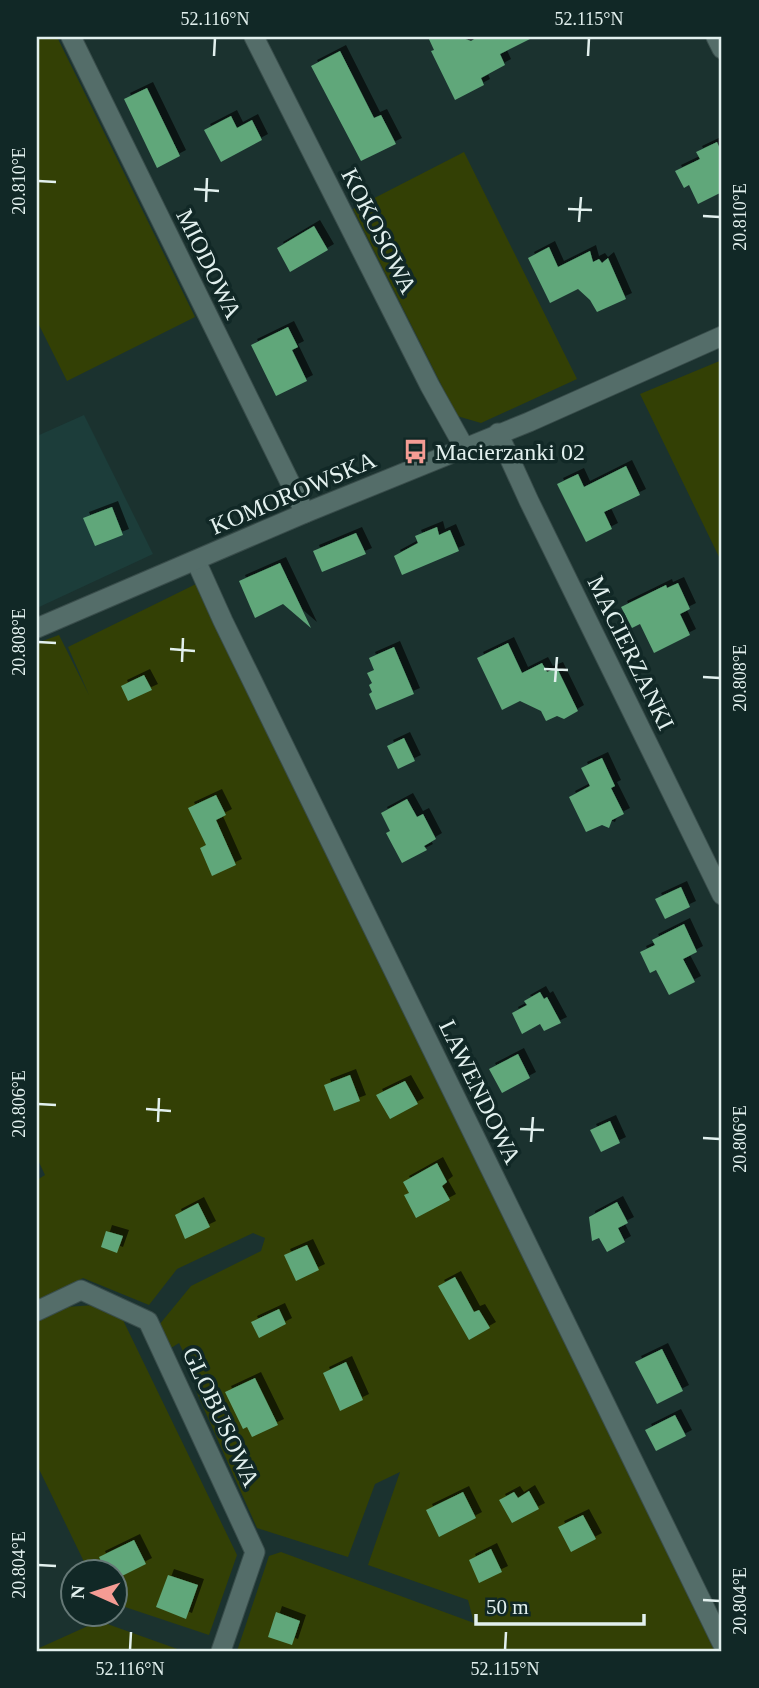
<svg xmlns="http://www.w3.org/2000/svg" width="759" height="1688" font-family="'Times New Roman',serif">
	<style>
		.built { fill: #1c3d3a }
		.green { fill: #334005 }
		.building { fill: #60a77a; filter: url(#shadow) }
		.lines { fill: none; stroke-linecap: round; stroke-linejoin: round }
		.minor-casing { stroke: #394d4b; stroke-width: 21 }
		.tertiary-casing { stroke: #394d4b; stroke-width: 21 }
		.minor { stroke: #546d69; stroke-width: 19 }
		.tertiary { stroke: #546d69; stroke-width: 19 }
		.ticks { fill: none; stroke: #e2f0ee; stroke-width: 2.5 }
		.labels { text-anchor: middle; stroke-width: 7; stroke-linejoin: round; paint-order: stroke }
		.street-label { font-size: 24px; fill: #e2f0ee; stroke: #112826 }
		.poi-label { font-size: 24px; fill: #e2f0ee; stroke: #112826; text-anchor: start }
		.neatline { fill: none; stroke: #e2f0ee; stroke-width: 2.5 }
		.ticks-label { font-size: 18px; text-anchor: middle; fill: #e2f0ee }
	</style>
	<defs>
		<filter id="shadow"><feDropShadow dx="6" dy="-6" stdDeviation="0" flood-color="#0009"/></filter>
	</defs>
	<rect width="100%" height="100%" fill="#1b322f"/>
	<path class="built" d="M84 415 153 554 37 608V436Z"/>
	<path class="green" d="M37 37H57L195 317 67 381 37 321Z
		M464 152 577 379 481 423 457 416 353 209Z
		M722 360V563L640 394Z
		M196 584 717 1651H237L269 1556 281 1552 474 1623 468 1600 368 1565 400 1472 375 1484 348 1557 257 1528 196 1391 201 1388 179 1343 171 1348 159 1325 191 1286 261 1251 265 1238 253 1233 177 1269 149 1305 83 1278 37 1301V1180L45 1175 37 1158V643L59 635 89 695 68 647Z
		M95 1305 122 1318 237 1555 209 1635 116 1604V1572H89L37 1465V1322L66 1307Z
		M99 1621 183 1651H37V1649Z"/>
	<path class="building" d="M428 37H460L471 41 478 37H534L500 54 505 65 481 78 484 85 455 100 431 51 434 50Z
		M340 51 374 118 381 115 396 144 361 161 311 66Z
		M147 88 180 156 157 168 124 99Z
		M231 116 237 128 252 120 262 140 221 162 204 130Z
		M717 142 722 154V192L698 204 689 185 684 188 675 171 700 159 696 152Z
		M314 226 328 250 290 272 277 248Z
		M549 247 558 267 590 251 593 262 599 259 602 263 608 258 626 299 597 312 590 300 578 289 550 303 528 258Z
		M288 327 298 347 292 350 307 381 276 396 251 345Z
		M626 466 640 495 604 512 612 529 586 542 557 484 578 474 584 487Z
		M112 507 123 535 95 546 83 518Z
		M437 527 439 535 450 530 459 551 402 575 394 556 418 543 415 536Z
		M356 533 366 554 322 572 313 551Z
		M280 563 311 628 283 604 255 618 239 581Z
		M678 583 690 609 680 614 690 635 654 653 640 624 632 628 621 607 666 585 667 588Z
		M508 643 522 673 542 663 547 672 557 668 578 711 564 719 557 716 546 721 541 711 520 701 502 710 477 658Z
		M394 647 414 694 376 710 369 694 372 692 369 685 372 683 367 673 374 670 369 658Z
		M144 675 152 690 128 701 121 686Z
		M404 738 415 761 398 769 387 746Z
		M602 758 615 786 611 788 624 814 612 820 609 828 602 825 586 832 569 797 590 786 581 768Z
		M216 795 226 815 216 820 236 865 212 876 200 848 206 845 188 808Z
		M407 799 417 817 423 814 436 839 424 846 427 850 402 863 386 833 390 831 381 813Z
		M681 887 690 907 665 919 655 899Z
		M684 924 697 952 683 959 695 982 669 995 656 970 650 973 640 952 655 945 652 940Z
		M540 992 544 999 547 997 561 1023 544 1031 540 1024 522 1034 512 1013 527 1005 524 1001Z
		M518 1054 530 1078 502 1093 489 1069Z
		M350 1075 360 1101 334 1111 324 1085Z
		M405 1081 418 1104 390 1119 376 1095Z
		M610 1121 620 1143 601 1152 590 1130Z
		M437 1163 447 1182 442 1186 450 1200 416 1218 404 1195 409 1193 403 1182Z
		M617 1202 628 1223 618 1228 625 1242 607 1252 599 1238 592 1241 589 1217Z
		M198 1203 210 1227 185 1239 175 1215Z
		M106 1231 123 1236 117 1253 101 1247Z
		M307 1245 319 1270 296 1281 284 1255Z
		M455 1277 474 1312 479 1310 490 1328 469 1340 438 1286Z
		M279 1309 286 1324 259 1338 251 1322Z
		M662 1349 683 1391 657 1404 635 1362Z
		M346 1362 363 1400 340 1411 323 1373Z
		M255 1378 278 1425 252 1437 247 1427 243 1429 225 1392Z
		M675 1415 686 1436 656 1451 645 1430Z
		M529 1491 539 1509 512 1523 499 1500 514 1492 518 1498Z
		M463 1492 476 1518 439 1537 426 1510Z
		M583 1515 596 1539 571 1552 558 1527Z
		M134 1540 146 1564 116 1579V1572H106L99 1557Z
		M491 1549 502 1572 479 1583 469 1560Z
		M168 1575 198 1585 186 1619 156 1607Z
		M276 1612 300 1621 292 1645 268 1637Z"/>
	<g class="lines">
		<defs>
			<path id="minor" d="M71 37 305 513
				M254 37 430 386 464 447
				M716 37 722 49
				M498 433 529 501 722 895
				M196 561 223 621 722 1643
				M37 1311 81 1290 148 1321 255 1552 221 1651"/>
			<path id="tertiary" d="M37 628 305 513 529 422 722 336"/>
		</defs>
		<use href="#minor" class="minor-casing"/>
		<use href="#tertiary" class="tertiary-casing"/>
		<use href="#minor" class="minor"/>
		<use href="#tertiary" class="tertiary"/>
	</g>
	<path class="ticks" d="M214 56 215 38M588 56 589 38M38 181 56 182M194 189 219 191M206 202 207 178M568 209 592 210M703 216 720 217M579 222 581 197M38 642 56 643M170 649 195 651M182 662 183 638M544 669 568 670M703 677 720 678M555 682 557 657M38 1104 56 1105M146 1109 171 1111M158 1122 159 1098M520 1129 544 1130M703 1138 720 1139M531 1142 533 1117M38 1565 56 1566M703 1600 720 1601M130 1650 131 1632M505 1650 506 1632"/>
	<defs>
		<symbol id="bus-bare" viewBox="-9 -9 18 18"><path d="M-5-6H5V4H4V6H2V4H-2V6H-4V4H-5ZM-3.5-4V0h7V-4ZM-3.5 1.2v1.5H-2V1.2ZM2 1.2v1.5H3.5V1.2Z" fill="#f59c94" stroke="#112826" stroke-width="2.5" paint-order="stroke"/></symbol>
	</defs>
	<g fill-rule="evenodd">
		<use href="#bus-bare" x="398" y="434" width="35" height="35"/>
	</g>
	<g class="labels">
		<g class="street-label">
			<text transform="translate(379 231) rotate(63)" y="8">KOKOSOWA</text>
			<text transform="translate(209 264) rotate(64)" y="8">MIODOWA</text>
			<text transform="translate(293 493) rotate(-23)" y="8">KOMOROWSKA</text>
			<text transform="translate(631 653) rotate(64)" y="8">MACIERZANKI</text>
			<text transform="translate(480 1092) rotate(64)" y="8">LAWENDOWA</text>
			<text transform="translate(221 1417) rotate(65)" y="8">GLOBUSOWA</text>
		</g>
		<g class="poi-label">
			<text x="435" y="460">Macierzanki 02</text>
		</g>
	</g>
	<rect width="759" height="1688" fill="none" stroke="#112826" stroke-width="77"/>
	<g transform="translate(94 1593) rotate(273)"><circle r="33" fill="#112826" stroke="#657876" stroke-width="2"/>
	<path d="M0-5L12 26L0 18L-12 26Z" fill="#f59c94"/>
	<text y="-10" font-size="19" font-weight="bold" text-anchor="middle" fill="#e2f0ee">N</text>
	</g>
	<path d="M476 1614v10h168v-10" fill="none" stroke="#e2f0ee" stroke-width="3.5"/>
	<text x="486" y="1614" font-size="21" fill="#e2f0ee" stroke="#112826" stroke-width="5" paint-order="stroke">50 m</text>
	<rect x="38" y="38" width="682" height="1612" class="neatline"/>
	<g class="ticks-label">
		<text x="215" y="25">52.116°N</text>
		<text x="589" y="25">52.115°N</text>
		<text transform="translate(19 181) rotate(-90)" y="6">20.810°E</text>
		<text transform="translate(740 217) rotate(-90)" y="6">20.810°E</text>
		<text transform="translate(19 642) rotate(-90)" y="6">20.808°E</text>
		<text transform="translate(740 678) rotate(-90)" y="6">20.808°E</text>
		<text transform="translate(19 1104) rotate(-90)" y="6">20.806°E</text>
		<text transform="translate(740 1139) rotate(-90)" y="6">20.806°E</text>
		<text transform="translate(19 1565) rotate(-90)" y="6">20.804°E</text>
		<text transform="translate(740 1601) rotate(-90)" y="6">20.804°E</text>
		<text x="130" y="1675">52.116°N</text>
		<text x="505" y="1675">52.115°N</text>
	</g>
</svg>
